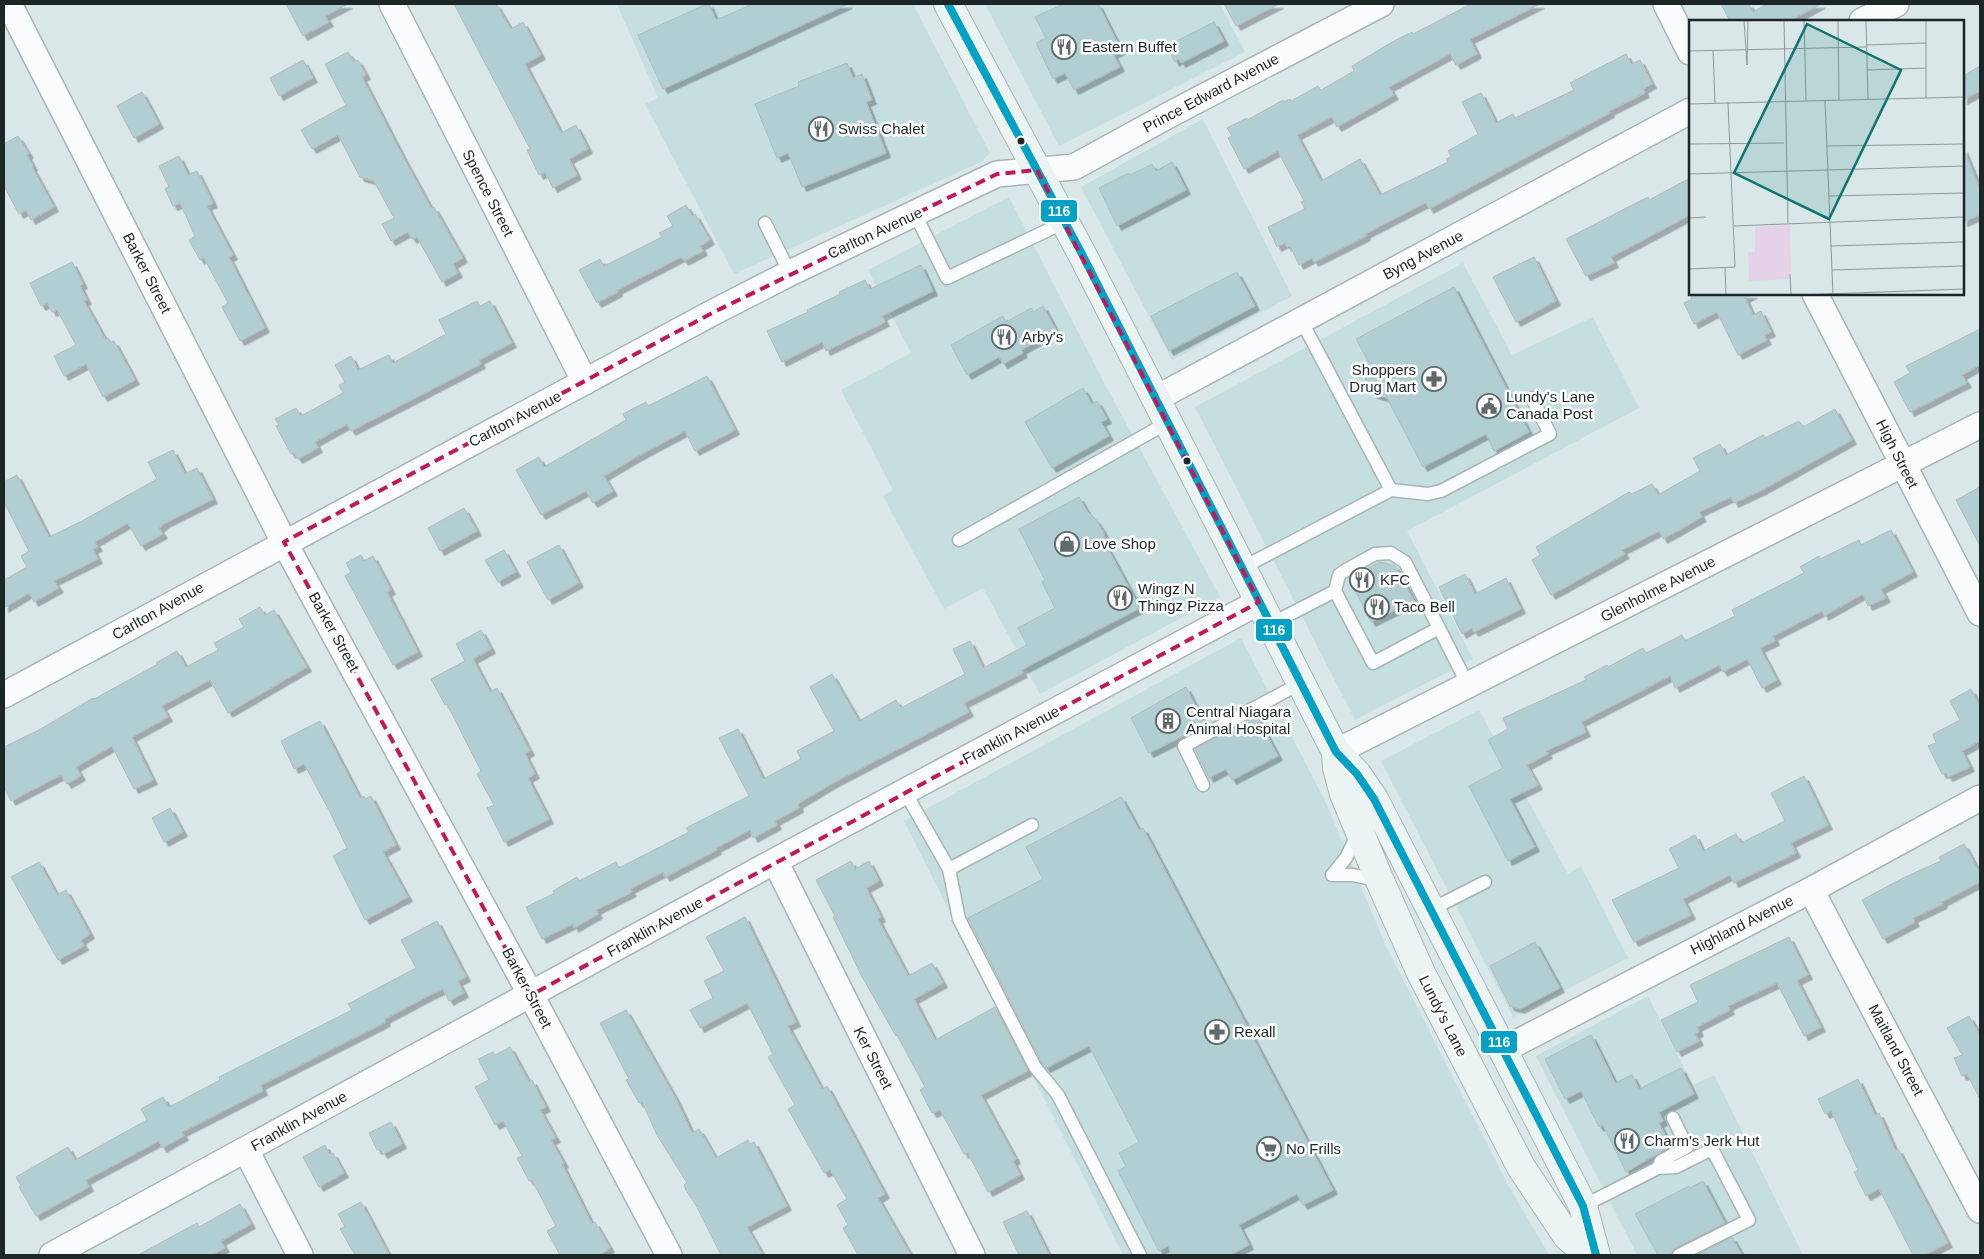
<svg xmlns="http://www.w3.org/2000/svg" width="1984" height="1259" font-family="Helvetica,sans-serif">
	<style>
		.built { fill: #c5dee0 }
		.building { fill: #b1cfd2; stroke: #b0bcbc; filter: url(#shadow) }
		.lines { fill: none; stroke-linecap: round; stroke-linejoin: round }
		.service-casing { stroke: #a9b4b5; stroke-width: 15 }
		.minor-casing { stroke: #a9b4b5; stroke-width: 28 }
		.secondary-casing { stroke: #a9b4b5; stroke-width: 30 }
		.service { stroke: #f9fbfc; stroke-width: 12 }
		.minor { stroke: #f9fbfc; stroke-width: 25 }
		.secondary { stroke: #ecf3f3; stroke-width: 28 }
		.bus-1-casing { stroke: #fff; stroke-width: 11 }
		.bus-1 { stroke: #01a2c6; stroke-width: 8 }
		.marked { fill: none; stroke: #c2185b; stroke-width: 4; stroke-dasharray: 10 6; stroke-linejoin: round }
		.bus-dot { fill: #1c2627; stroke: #fff; stroke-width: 2 }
		.labels { text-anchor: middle; stroke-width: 5; stroke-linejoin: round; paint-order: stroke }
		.poi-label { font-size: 15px; fill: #1c2627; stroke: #fff; text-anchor: start }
		.street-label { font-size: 15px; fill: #1c2627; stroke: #fff }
		.inset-road { fill: none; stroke: #8d9a9b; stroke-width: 1 }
		.view { fill: #0f766e; fill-opacity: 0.15; stroke: #0f766e; stroke-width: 2.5 }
		.inset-edge { fill: none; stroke: #1c2627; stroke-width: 2.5 }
		.line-badge { stroke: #fff; stroke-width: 2 }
		.badge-label { font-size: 14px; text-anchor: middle; font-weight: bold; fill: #fff }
	</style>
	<defs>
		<filter id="shadow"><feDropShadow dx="4.5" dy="4.5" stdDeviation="0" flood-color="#0004"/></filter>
	</defs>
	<rect width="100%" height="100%" fill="#d9e7e9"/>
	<path class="built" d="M617 4H913L990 153 981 162 734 274 645 104 658 98Z
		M985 4H1220L1245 52 1059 146Z
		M1203 119 1292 296 1172 360 1081 187Z
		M1009 197 1100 375 1220 597 1040 694 983 588 944 609 883 496 893 490 841 390 911 353 868 270Z
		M1463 263 1512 355 1593 317 1639 408 1407 531 1473 659 1355 720 1195 407Z
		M1241 638 1326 803 1386 946 1508 1185 1549 1255H1123L904 821Z
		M1479 710 1568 874 1581 866 1628 958 1513 1017 1381 761Z
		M1648 996 1693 1085 1714 1075 1803 1255H1637L1536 1056Z"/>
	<path class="building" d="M286 4H348L325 16 329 22 303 36Z
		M454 4H496L511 29 523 22 541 55 525 64 561 133 576 125 588 149 569 159 577 175 553 188 545 172 539 175 527 150 530 149Z
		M707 4H709L716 20 753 4H848L663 89 638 35Z
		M1063 4H1098L1121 50 1113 54 1120 67 1074 90 1065 73 1053 79 1036 43 1046 38 1035 17Z
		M1224 4H1279L1236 26Z
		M1471 4H1540L1470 39 1477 54 1456 65 1450 54 1389 87 1394 95 1337 127 1332 117 1297 135 1321 181 1360 159 1380 195 1448 162 1446 159 1451 157 1448 151 1478 134 1462 102 1481 93 1496 123 1513 114 1515 118 1574 90 1570 83 1626 54 1631 64 1640 60 1652 84 1643 89 1645 93 1609 111 1610 113 1429 209 1426 203 1423 204 1365 234 1366 236 1314 262 1312 258 1299 265 1290 246 1287 247 1285 243 1277 247 1268 227 1305 209 1301 202 1304 201 1278 151 1244 169 1228 138 1232 136 1227 128 1247 118V120L1283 100 1284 102 1290 99 1291 101 1318 86 1321 90 1354 71 1352 66 1394 41 1412 32 1413 34Z
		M1721 4H1749L1753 12 1767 4H1821L1789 21H1730Z
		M1214 22 1224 41 1181 63 1179 59 1175 62 1167 46Z
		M348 52 354 62 358 60 366 75 362 77 401 153 431 208 434 207 463 258 453 264 458 273 442 282 417 237 412 239 408 232 391 241 382 224 394 218 374 181 360 177 338 135 312 149 301 130 346 105 325 64Z
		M303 60 313 78 279 96 270 78Z
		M847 63 853 78 862 74 872 100 866 102 886 153 802 187 788 153 777 158 755 104 799 86 798 82Z
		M1980 66V91L1963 100V76Z
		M142 92 159 124 134 138 117 106Z
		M18 136 29 154 27 155 33 166 32 167 54 207 31 220 26 210 19 214 4 186V144Z
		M1963 148 1980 189V215L1963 222Z
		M179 156 188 175 197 171 213 203 207 206 233 255 229 257 265 328 240 341 222 307 228 303 204 258 200 260 189 240 195 236 180 203 173 206 165 189 169 187 159 166Z
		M1172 162 1186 190 1117 226 1099 188 1129 173 1130 175 1152 164 1156 171Z
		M1690 178V215L1611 257 1614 263 1586 276 1566 239 1648 197 1649 200Z
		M686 205 692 216 695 214 710 240 700 246 703 251 684 261 681 257 617 290 618 292 597 303 579 270 600 259 604 266 662 237 659 233 673 226 667 216Z
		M1534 257 1556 301 1516 322 1493 277Z
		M72 262 83 284 80 286 87 300 84 301 105 339 108 338 111 342 114 341 135 380 103 397 86 364 64 376 54 356 76 345 57 310 52 312 47 303 41 306 30 283Z
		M921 265 933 291 882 316 885 322 826 351 822 342 782 362 767 331 808 312 807 310 840 294 839 292 865 280 870 289Z
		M1237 272 1255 306 1169 351 1151 316Z
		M1454 287 1529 432 1494 451 1486 434 1423 467 1387 398 1373 394 1366 385 1365 373 1369 363 1356 339Z
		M1690 294H1753L1745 298 1753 315 1761 311 1771 332 1764 335 1767 340 1738 355 1717 312 1694 324 1684 303 1692 299Z
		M477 301 480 306 490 301 512 343 479 360 481 364 351 431 347 424 315 442 318 448 298 459 294 453 291 454 276 426 279 425 275 419 296 408 301 416 343 393 339 385 345 382 335 365 351 356 358 370 389 355 393 363 446 334 439 320Z
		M1043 306 1056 330 1021 350 1023 353 1003 364 999 357 967 375 951 345 1003 316 1006 322 1031 308 1033 312Z
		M1980 329V365L1962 375 1967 383 1910 412 1894 382 1910 373 1906 366Z
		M707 376 735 430 695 451 685 431 638 456 604 476 613 491 593 503 586 491 541 515 516 470 539 457 544 467 626 420 623 414 646 402 648 406Z
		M1083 388 1092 404 1097 401 1107 419 1101 422 1109 436 1052 468 1025 422Z
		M1835 409 1852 440 1762 490 1734 503 1731 497 1699 512 1702 517 1663 539 1659 531 1622 550 1625 554 1551 595 1532 560 1540 555 1536 547 1629 492 1631 494 1652 484 1658 495 1700 471 1693 458 1720 444 1726 455 1763 435 1765 438 1799 421 1803 427Z
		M173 450 185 474 197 468 213 499 163 524V525L159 528 163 534 141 546 128 523 95 542 98 547 93 549 98 559 54 581 59 588 34 602 29 593 4 608V580L27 567 21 556 29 551 4 502V482L17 475 49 537 82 521 157 479 148 462Z
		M1980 487V546L1956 500Z
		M1079 497 1087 511 1096 520 1103 531 1108 549 1140 608 1021 670 1023 673 964 703 969 712 833 783 798 804 799 808 775 821 777 825 753 838 750 830 716 848 717 850 665 877 663 872 630 889 632 892 596 910 598 914 574 928 573 924 542 939 526 907 555 893 553 891 577 877 579 881 616 862 619 868 689 832 686 828 749 796 719 738 738 729 763 779 801 759 797 751 834 731 810 687 832 674 859 721 896 700 901 708 965 674 953 649 970 641 983 668 1027 645 1018 628 1055 608 1042 582 1045 580 1019 529Z
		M464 508 477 531 440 551 428 528Z
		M1891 530 1913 572 1881 589 1886 598 1868 606 1863 594 1824 616 1822 611 1773 636 1775 641 1760 648 1777 680 1762 688 1747 659 1723 672 1719 665 1675 688 1670 676 1581 722 1586 732 1546 751 1548 754 1527 765 1538 785 1510 799 1535 847 1508 861 1469 786 1503 768 1488 740 1508 729 1503 718 1586 680 1584 677 1607 665 1608 667 1643 648 1646 653 1682 635 1685 641 1735 616 1732 610 1804 573 1800 567 1819 556 1820 559 1859 540 1861 545Z
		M559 545 579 583 548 600 527 562Z
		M504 550 516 572 498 582 485 560Z
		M361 555 364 561 373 556 391 590 387 592 418 652 393 665 345 576 351 572 346 563Z
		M1380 562 1395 566 1414 601 1371 622 1349 578Z
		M1465 574 1475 594 1506 578 1521 609 1474 632 1472 628 1462 634 1439 587Z
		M260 607 265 615 274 610 307 667 228 713 210 680 162 706 168 717 132 737 153 780 134 789 112 746 76 767 81 776 67 784 61 775 11 801 4 787V747L39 730 93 698 94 699 158 664 156 663 177 651 186 667 218 650 214 643 244 627 239 619Z
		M481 630 491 649 473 659 490 692 497 688 530 751 525 754 535 774 528 778 549 819 504 842 487 808 494 805 477 774 481 771 447 704 445 705 431 679 465 661 456 644Z
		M1186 687 1205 725 1149 753 1131 718Z
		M1971 689 1980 707V741L1962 751 1970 767 1948 777 1946 773 1942 774 1928 746 1936 743 1933 734 1960 720 1950 701Z
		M1257 716 1278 756 1232 780 1226 769 1209 778 1195 749Z
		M320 721 360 798 364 796 365 799 371 796 396 845 383 852 408 897 365 920 333 856 347 848 330 812 304 764 294 769 281 741Z
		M1804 776 1828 825 1791 843 1796 853 1734 883 1730 875 1683 899 1691 915 1634 942 1612 900 1679 868 1669 849 1695 835 1703 851 1736 834 1741 843 1785 821 1771 793Z
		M1121 797 1139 830 1143 828 1333 1190 1303 1205 1297 1194 1239 1225 1249 1245 1230 1255H1172L1168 1246 1159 1251 1118 1171 1126 1166 1119 1153 1139 1142 1089 1046 1046 1068 1042 1063 968 918 1043 879 1026 847Z
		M170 808 183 832 164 842 152 818Z
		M1964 844 1980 873V882L1942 902 1943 904 1913 918 1915 922 1883 939 1862 900 1905 877 1941 861 1939 857Z
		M851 861 855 869 869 861 879 881 866 888 881 917 878 919 908 976 932 963 943 983 914 999 935 1040 995 1007 1028 1071 981 1095 1016 1159 1013 1161 1020 1175 988 1192 968 1153 964 1154 940 1110 932 1113 920 1090 925 1087 897 1035 896 1036 861 975 833 917 835 916 816 880Z
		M39 862 57 895 66 890 90 934 81 940 84 946 58 960 11 877Z
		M745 917 796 1022 788 1026 822 1089 827 1086 885 1194 878 1198 911 1255H858L843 1228 848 1225 837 1205 847 1199 830 1170 824 1173 788 1109 795 1105 768 1057 773 1054 747 1003 700 1028 690 1010 713 998 704 981 724 971 706 937Z
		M437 921 466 977 458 981 464 993 449 1001 443 989 430 995 385 1019 386 1022 261 1085 263 1091 182 1132 184 1136 162 1148 159 1141 86 1180 89 1187 36 1216 19 1187 21 1186 16 1177 68 1147 75 1160 147 1120 141 1109 163 1097 169 1107 220 1080 219 1077 352 1010 348 1004 416 968 401 940Z
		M1789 937 1808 975 1797 980 1821 1027 1804 1036 1777 983 1728 1006 1730 1010 1697 1027 1699 1032 1695 1034 1699 1041 1677 1052 1661 1020 1698 1002 1690 985Z
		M1535 942 1560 988 1520 1009 1510 1006 1490 966Z
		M626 1010 676 1099 692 1133 699 1129 716 1158 748 1140 750 1144 754 1142 787 1206 747 1227 763 1255H721L697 1207 686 1190 684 1185 687 1183 657 1135 642 1102 639 1103 626 1080 629 1079 600 1023Z
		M1969 1016 1980 1035V1099L1967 1074 1962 1076 1954 1058 1962 1055 1947 1028Z
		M1591 1035 1615 1083 1632 1075 1639 1089 1681 1068 1694 1094 1659 1112 1663 1121 1659 1123 1671 1146 1626 1172 1603 1125 1599 1127 1581 1091 1565 1099 1545 1059Z
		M510 1047 529 1082 532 1080 546 1107 540 1110 556 1138 551 1140 564 1163 562 1164 592 1224 595 1222 610 1248 599 1255H560L547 1231 556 1226 532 1180 529 1181 517 1158 522 1156 503 1121 495 1125 475 1087 489 1080 478 1059 493 1052 495 1055Z
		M1858 1079 1875 1115 1879 1113 1895 1150 1898 1149 1948 1243 1925 1255H1913L1879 1189 1866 1196 1854 1172 1858 1170 1831 1111 1825 1114 1818 1099Z
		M391 1122 402 1144 383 1154 380 1149 377 1150 369 1133Z
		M325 1145 329 1154 333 1153 344 1173 319 1187 303 1157Z
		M1703 1181 1725 1223 1675 1248 1671 1255H1658L1635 1214 1689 1186 1690 1188Z
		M361 1202 389 1255H355L340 1229 345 1227 338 1214Z
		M240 1204 251 1224 221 1241 225 1248 212 1255H138L197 1223 199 1227Z
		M1027 1211 1049 1255H1019L1003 1222Z
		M1732 1237 1742 1255H1697Z"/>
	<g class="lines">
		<defs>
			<path id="service" d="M915 214 947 278 1065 222
				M765 223 790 273
				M1391 490 1428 494 1441 491 1550 434 1532 398
				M959 540 1167 423
				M1242 568 1391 490 1301 320
				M1335 591 1339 575 1346 570 1375 554 1391 553 1405 562 1439 628
				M1271 624 1335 591 1373 663 1439 628 1468 685
				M1203 785 1184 746 1301 683
				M905 792 949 869 1032 825
				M1358 833 1346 858 1332 875H1353L1380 881
				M949 869 959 919 1035 1067 1058 1095 1140 1255
				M1430 910 1485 882
				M1658 1168 1661 1161 1687 1147 1673 1118
				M1583 1206 1658 1168 1676 1167 1712 1149 1749 1220 1679 1255"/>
			<path id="minor" d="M9 4 284 542 531 995 669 1255
				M392 4 585 382
				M1666 4 1690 52
				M1862 21 1896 4
				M1815 294 1980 613
				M1155 399 1690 111
				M4 695 712 313 790 273 997 174 1074 167 1169 115 1381 4
				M1336 752 1980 425
				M775 861 972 1255
				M1811 890 1980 1210
				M1503 1050 1811 890 1980 798
				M246 1150 300 1255
				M52 1255 775 861 1259 602"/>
			<path id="secondary" d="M948 4 1082 254 1336 752 1357 774 1374 799 1583 1206 1596 1255
				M1336 752 1337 768 1344 794 1380 881 1421 973 1521 1167 1567 1236 1576 1244 1595 1253"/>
		</defs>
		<use href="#service" class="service-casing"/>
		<use href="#minor" class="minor-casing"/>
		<use href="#secondary" class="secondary-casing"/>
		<use href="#service" class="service"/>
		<use href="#minor" class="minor"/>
		<use href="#secondary" class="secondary"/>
		<defs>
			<path id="bus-1" d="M948 4 1082 254 1336 752 1357 774 1374 799 1583 1206 1596 1255"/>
		</defs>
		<use href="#bus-1" class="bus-1-casing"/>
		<use href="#bus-1" class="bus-1"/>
	</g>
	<path class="marked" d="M1037 170 1259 602 531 995 284 542 712 313 997 174Z"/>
	<defs>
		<symbol id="restaurant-ring" viewBox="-11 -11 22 22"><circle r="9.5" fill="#fff" stroke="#5e6a6b" stroke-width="1.5"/><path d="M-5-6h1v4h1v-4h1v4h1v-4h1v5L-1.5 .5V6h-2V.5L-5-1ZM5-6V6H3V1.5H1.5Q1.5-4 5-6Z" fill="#5e6a6b"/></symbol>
		<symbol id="pharmacy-ring" viewBox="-11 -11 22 22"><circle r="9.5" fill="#fff" stroke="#5e6a6b" stroke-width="1.5"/><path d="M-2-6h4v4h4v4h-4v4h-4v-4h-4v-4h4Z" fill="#5e6a6b"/></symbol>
		<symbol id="civic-ring" viewBox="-11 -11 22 22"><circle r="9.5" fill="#fff" stroke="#5e6a6b" stroke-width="1.5"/><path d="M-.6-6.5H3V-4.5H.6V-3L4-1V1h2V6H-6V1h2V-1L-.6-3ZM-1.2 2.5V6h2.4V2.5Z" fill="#5e6a6b"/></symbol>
		<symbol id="shop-ring" viewBox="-11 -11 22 22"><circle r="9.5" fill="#fff" stroke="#5e6a6b" stroke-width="1.5"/><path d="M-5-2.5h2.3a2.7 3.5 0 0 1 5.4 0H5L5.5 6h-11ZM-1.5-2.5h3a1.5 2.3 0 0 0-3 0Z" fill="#5e6a6b"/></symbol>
		<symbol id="building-ring" viewBox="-11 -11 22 22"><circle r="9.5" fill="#fff" stroke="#5e6a6b" stroke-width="1.5"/><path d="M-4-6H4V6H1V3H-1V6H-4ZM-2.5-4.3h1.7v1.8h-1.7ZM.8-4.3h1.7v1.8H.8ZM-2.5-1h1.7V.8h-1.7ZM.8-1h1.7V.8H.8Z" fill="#5e6a6b"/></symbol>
		<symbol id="supermarket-ring" viewBox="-11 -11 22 22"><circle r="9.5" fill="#fff" stroke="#5e6a6b" stroke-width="1.5"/><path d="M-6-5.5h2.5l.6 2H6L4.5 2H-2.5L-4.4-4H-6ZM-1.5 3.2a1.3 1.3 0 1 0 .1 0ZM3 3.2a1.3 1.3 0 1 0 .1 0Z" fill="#5e6a6b"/></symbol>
	</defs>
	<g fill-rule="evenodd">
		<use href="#restaurant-ring" x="1050" y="33" width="28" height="28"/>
		<use href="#restaurant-ring" x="807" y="115" width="28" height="28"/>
		<use href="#restaurant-ring" x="990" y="323" width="28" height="28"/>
		<use href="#pharmacy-ring" x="1420" y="365" width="28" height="28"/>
		<use href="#civic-ring" x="1475" y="392" width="28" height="28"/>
		<use href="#shop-ring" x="1053" y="530" width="28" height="28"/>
		<use href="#restaurant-ring" x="1348" y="566" width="28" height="28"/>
		<use href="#restaurant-ring" x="1106" y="584" width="28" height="28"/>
		<use href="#restaurant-ring" x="1363" y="593" width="28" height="28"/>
		<use href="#building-ring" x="1154" y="707" width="28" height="28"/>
		<use href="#pharmacy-ring" x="1203" y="1018" width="28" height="28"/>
		<use href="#restaurant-ring" x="1613" y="1127" width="28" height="28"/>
		<use href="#supermarket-ring" x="1255" y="1135" width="28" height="28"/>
	</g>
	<g class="bus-dot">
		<circle cx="1021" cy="141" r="4.5"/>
		<circle cx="1187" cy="461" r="4.5"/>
	</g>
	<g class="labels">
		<g class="poi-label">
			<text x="1082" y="52">Eastern Buffet</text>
			<text x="838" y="134">Swiss Chalet</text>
			<text x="1022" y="342">Arby's</text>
			<text x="1416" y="375" text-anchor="end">Shoppers<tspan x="1416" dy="17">Drug Mart</tspan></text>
			<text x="1506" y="402">Lundy's Lane<tspan x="1506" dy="17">Canada Post</tspan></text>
			<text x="1084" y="549">Love Shop</text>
			<text x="1380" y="585">KFC</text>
			<text x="1138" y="594">Wingz N<tspan x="1138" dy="17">Thingz Pizza</tspan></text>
			<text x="1394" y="612">Taco Bell</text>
			<text x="1186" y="717">Central Niagara<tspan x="1186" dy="17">Animal Hospital</tspan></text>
			<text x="1234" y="1037">Rexall</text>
			<text x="1644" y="1146">Charm's Jerk Hut</text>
			<text x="1286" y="1154">No Frills</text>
		</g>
		<g class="street-label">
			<text transform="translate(1211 93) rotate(-28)" y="5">Prince Edward Avenue</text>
			<text transform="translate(488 193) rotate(63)" y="5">Spence Street</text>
			<text transform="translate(875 233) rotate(-25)" y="5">Carlton Avenue</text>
			<text transform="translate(1423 255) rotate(-28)" y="5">Byng Avenue</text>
			<text transform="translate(147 273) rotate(63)" y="5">Barker Street</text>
			<text transform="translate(515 419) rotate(-28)" y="5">Carlton Avenue</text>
			<text transform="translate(1897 454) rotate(63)" y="5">High Street</text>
			<text transform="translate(1658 589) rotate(-27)" y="5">Glenholme Avenue</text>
			<text transform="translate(158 611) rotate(-29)" y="5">Carlton Avenue</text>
			<text transform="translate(334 632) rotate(61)" y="5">Barker Street</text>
			<text transform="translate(1011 735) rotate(-28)" y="5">Franklin Avenue</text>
			<text transform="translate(1742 925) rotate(-27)" y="5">Highland Avenue</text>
			<text transform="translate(655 927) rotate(-29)" y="5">Franklin Avenue</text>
			<text transform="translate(527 988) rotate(62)" y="5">Barker Street</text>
			<text transform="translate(1443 1016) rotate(63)" y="5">Lundy's Lane</text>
			<text transform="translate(1896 1050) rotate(62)" y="5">Maitland Street</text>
			<text transform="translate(873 1058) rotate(63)" y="5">Ker Street</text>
			<text transform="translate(299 1121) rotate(-29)" y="5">Franklin Avenue</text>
		</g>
	</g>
	<g transform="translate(1689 20)">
		<rect width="275" height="275" fill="#d9e7e9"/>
		<path d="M101 205 102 259 60 261 59 232H66V207Z" fill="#e5d2e9"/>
		<path class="inset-road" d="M55 0 58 45M95 0 99 203M115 0 117 81M149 0 150 80M177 0 179 79M237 0V78M177 25 237 23M24 30 26 83M0 31 177 27M58 45 59 0M178 50 237 48M136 81 144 275M0 84 275 77M0 124 95 123M138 126 275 124M0 154 275 146M140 176 275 173M0 198 17 197M45 206 275 197M142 226 275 222M36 248 37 275M0 249 46 247 39 83M143 250 275 246M101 254 102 275M109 275 275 269"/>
		<path class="view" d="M118 4 212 50 140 199 45 153Z"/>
		<rect width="275" height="275" class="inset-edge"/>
	</g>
	<g class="line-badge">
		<rect x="1040" y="199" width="38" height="24" rx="5" fill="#01a2c6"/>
		<rect x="1255" y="618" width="38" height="24" rx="5" fill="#01a2c6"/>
		<rect x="1480" y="1030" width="38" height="24" rx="5" fill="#01a2c6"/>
	</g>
	<g class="badge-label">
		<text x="1059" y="216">116</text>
		<text x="1274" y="635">116</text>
		<text x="1499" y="1047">116</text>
	</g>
	<rect width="1984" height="1259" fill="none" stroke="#1c2627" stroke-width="10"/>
</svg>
